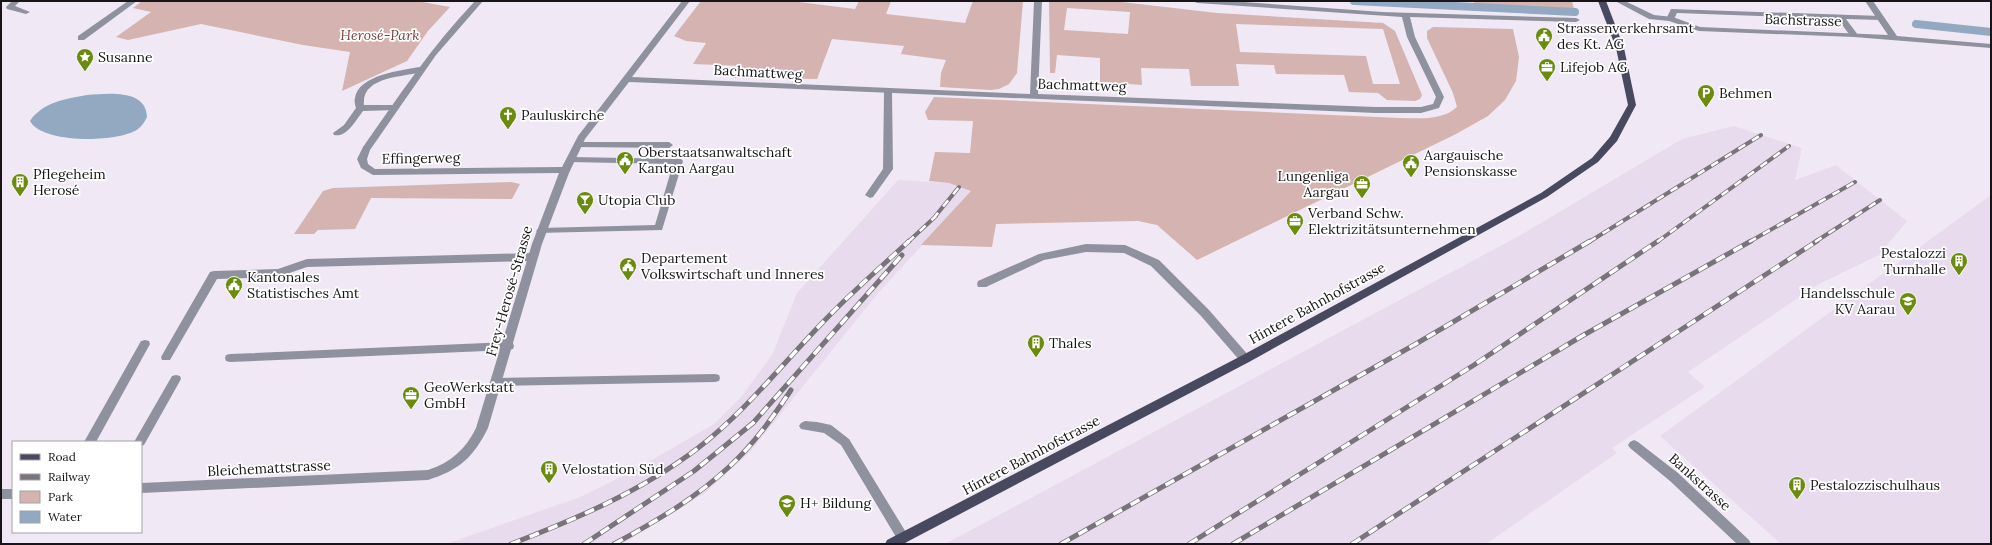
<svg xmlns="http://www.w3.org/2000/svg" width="1992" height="545" font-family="Lora,serif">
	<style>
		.built { fill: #e9dbee }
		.green { fill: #d4b3b0; fill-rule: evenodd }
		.water { fill: #92a9c1 }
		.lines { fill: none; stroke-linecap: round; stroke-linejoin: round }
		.stream { stroke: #92a9c1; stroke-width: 8 }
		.service { fill: #90919f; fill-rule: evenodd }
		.minor { fill: #90919f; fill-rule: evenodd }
		.primary { fill: #48495f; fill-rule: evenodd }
		.rail-far1-casing { stroke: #79737b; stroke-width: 4 }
		.rail-casing { stroke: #79737b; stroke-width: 5 }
		.rail-far1 { stroke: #fff; stroke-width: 2.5; stroke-dasharray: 8; stroke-linecap: butt }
		.rail { stroke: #fff; stroke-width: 3.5; stroke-dasharray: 10; stroke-linecap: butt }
		.labels { text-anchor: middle; stroke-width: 3.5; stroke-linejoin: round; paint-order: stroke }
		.street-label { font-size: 14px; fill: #181519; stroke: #fff }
		.poi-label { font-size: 14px; fill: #181519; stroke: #fff; text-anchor: start }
		.park-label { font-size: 14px; font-style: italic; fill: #794441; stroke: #fff }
	</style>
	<rect width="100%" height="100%" fill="#f1e8f5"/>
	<path class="built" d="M1734 126 1802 148 1795 180 1836 165 1907 221 1879 255 1819 284 1688 372 1705 387 1612 448 1617 453 1486 544H945L1519 236 1682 139Z
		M898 180 949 183 972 191 879 292 750 452 705 493 622 544H446L580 497 631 472 714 424 741 397 772 355 797 293Z
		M1991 195V544H1781L1660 436Z"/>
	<path class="green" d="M142 1H417L450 7 428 31 407 61 342 91 350 52 303 45 201 24 128 40 116 37 151 12 133 8Z
		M701 1H791L855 9 859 1H891L886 14 965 23 973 1H1023L1017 73 1009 84 999 89 991 90 940 87 941 73 946 60 901 54 904 46 832 39 817 79 733 78 741 66 693 64 706 43 686 41 674 36Z
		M1049 1H1113L1217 13 1383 23 1395 31 1422 95 1420 99 1415 101 1387 100 1378 93 1349 92 1344 75 1276 74 1274 65 1236 64 1239 86H1191L1189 69 1141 68 1142 85 1100 82V58L1057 55 1055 73H1050ZM1067 8 1130 12 1128 34 1064 30ZM1236 24 1383 29 1400 84H1373L1366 56 1240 52Z
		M1474 1H1572L1574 9 1474 4Z
		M1433 27 1513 29 1519 57 1516 81 1505 100 1488 116 1456 134 1197 260 1157 225 1138 221 996 224 992 247 921 245 971 191 949 183 929 181 935 152 970 153 973 121 928 120 925 112 934 97 1400 118C1419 118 1442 121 1457 107L1453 93 1427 38V31Z
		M511 182 520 184 512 199 371 198 355 229 318 230 314 234H294L323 191 333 188Z"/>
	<path class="water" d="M87 95C106 94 146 88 147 117 145 121 142 126 138 129 119 143 42 144 30 121 43 102 65 99 87 95Z"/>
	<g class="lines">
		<path class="stream" d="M1354 1 1575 12
			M1916 24 1991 32"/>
		<path class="service" d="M12 1H20L15 6 30 12 26 14 7 9 6 7Z
			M1671 9 1881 16 1885 18 1881 20 1846 19 1858 35 1854 37H1851L1838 19 1677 13 1673 21H1670L1666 19Z
			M420 67 423 68V72C404 77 361 76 364 105H394L398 108 397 110 363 111C356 120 347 138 334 135L333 133 344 125 356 108C355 105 354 101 355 98 358 75 402 70 420 67Z
			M888 88 892 91 893 169 873 197 870 198 865 195 883 169 884 91Z
			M578 142H669L673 145 669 148 575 147 574 145 575 143Z
			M571 157 681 159 683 161 662 230 538 233 536 231 538 229 541 228 655 225 673 164 568 162 566 160 568 158Z
			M1086 244 1125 245 1159 260 1209 310 1249 356 1250 359 1249 362H1241L1201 316 1151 266 1124 253 1086 252 1044 260 986 287H978L977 284 978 281 1039 254Z
			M532 253 537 257 532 261 307 267 278 277 217 279 170 360H162L161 357 210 272 214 271 278 269 307 259Z
			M145 340 149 341 150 344 96 442H84L141 341Z
			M509 342 513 343 514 346 513 349 509 350 230 362 226 361 225 358 226 355 230 354Z
			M715 374 719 375 720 378 719 381 715 382 497 386 493 385 492 382 493 379 497 378Z
			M176 375 180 376 181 379 144 445 141 446V442H134L172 376Z
			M805 421 817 422 831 425 849 439 907 534 909 538 907 542 903 544 899 542 841 445 824 433 801 429 799 426 801 423Z
			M1634 440 1638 442 1678 473 1749 540 1751 544H1737L1670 481 1630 448 1628 445 1630 442Z"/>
		<path class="minor" d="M128 1H137L84 40H78V36Z
			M475 1H483L436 55 370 150 367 159 368 164 375 169 562 167 578 136 682 1H690L632 77 1030 94 1034 1H1042L1038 94 1376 107H1421L1433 104 1436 97 1407 37 1402 17 1197 3 1193 1H1230L1382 12 1576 18 1580 20 1576 22 1410 17 1415 37 1444 97 1439 108 1421 113H1376L629 82 585 139 569 173 542 244 488 428C473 458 459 470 428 480L141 493V483L428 470C450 463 466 449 476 428L532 244 559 173 373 175 361 168 357 159 363 147C398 97 432 46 475 1Z
			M1615 1H1625L1654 15 1673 17 1700 27 1888 35 1865 1H1873L1897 36 1991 44V48L1854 37 1699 31 1669 21 1649 19Z
			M1 489H13V499H1Z"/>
		<path class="primary" d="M1598 1H1606L1624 48 1636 105 1617 141 1598 162 1547 197 1249 362 903 544H885L887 540 1241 356 1541 193 1592 158 1610 137 1628 105 1616 48Z"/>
		<defs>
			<path id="rail-far1" d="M933 219 959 187
				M908 242 936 216
				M1589 242 1761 135
				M1657 242 1789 146
				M1749 242 1855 182
				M1815 242 1880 200"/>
			<path id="rail" d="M511 544C576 519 642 491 698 448 746 411 783 363 826 319 852 292 881 267 909 241
				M584 544 694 471 753 423 902 255
				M614 544C655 522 696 498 730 466 754 444 773 417 791 390
				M1061 544 1414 345 1590 241
				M1189 544 1474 365 1658 241
				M1233 544 1582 336 1751 241
				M1352 544 1817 241"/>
		</defs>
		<use href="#rail-far1" class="rail-far1-casing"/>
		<use href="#rail" class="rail-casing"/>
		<use href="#rail-far1" class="rail-far1"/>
		<use href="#rail" class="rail"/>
	</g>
	<defs>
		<symbol id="civic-pin" viewBox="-11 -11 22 30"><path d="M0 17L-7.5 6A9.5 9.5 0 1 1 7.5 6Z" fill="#6a8b0e" stroke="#fff"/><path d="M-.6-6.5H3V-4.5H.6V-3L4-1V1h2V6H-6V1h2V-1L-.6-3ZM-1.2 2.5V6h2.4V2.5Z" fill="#fff"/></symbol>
		<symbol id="sight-pin" viewBox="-11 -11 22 30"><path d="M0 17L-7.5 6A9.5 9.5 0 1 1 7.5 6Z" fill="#6a8b0e" stroke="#fff"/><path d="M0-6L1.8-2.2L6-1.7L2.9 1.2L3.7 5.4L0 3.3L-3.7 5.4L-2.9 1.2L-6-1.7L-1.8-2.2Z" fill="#fff"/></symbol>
		<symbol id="office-pin" viewBox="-11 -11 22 30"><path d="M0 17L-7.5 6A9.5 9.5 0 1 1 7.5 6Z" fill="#6a8b0e" stroke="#fff"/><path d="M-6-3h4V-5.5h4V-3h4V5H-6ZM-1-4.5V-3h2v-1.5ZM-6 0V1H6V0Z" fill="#fff"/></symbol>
		<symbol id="parking-pin" viewBox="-11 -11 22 30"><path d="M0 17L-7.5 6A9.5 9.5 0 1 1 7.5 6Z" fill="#6a8b0e" stroke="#fff"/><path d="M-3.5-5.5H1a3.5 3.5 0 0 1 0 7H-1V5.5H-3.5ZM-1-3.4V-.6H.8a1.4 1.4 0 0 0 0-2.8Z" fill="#fff"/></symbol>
		<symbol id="church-pin" viewBox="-11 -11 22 30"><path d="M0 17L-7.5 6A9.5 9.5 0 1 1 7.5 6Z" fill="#6a8b0e" stroke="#fff"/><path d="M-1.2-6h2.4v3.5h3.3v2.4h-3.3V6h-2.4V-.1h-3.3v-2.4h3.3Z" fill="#fff"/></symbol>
		<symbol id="building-pin" viewBox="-11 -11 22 30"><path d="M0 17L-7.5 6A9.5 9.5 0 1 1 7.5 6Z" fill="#6a8b0e" stroke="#fff"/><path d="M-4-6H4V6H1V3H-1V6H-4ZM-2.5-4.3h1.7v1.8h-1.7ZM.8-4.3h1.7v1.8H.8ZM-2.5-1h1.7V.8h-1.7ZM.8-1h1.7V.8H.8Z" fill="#fff"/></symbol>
		<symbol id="bar-pin" viewBox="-11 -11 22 30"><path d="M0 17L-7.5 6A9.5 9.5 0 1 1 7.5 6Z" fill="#6a8b0e" stroke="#fff"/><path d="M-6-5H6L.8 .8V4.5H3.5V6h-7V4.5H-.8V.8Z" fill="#fff"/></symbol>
		<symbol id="university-pin" viewBox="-11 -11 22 30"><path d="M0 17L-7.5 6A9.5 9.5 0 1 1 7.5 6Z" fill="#6a8b0e" stroke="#fff"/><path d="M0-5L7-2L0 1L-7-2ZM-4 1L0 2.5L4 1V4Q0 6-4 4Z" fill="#fff"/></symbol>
		<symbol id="school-pin" viewBox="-11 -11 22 30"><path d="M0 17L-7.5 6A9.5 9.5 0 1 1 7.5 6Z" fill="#6a8b0e" stroke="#fff"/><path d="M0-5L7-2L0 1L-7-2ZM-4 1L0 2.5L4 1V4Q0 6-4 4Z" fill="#fff"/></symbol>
	</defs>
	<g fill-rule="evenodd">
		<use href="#civic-pin" x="1534" y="26" width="20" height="27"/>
		<use href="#sight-pin" x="75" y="47" width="20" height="27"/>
		<use href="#office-pin" x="1537" y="57" width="20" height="27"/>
		<use href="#parking-pin" x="1696" y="83" width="20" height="27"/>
		<use href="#church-pin" x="498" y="105" width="20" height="27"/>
		<use href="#civic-pin" x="615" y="150" width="20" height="27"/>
		<use href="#civic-pin" x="1401" y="153" width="20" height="27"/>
		<use href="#building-pin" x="10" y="172" width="20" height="27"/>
		<use href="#office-pin" x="1352" y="174" width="20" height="27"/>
		<use href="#bar-pin" x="575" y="190" width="20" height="27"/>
		<use href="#office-pin" x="1285" y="211" width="20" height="27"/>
		<use href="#building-pin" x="1949" y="251" width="20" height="27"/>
		<use href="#civic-pin" x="618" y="256" width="20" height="27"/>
		<use href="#civic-pin" x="224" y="275" width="20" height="27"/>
		<use href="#university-pin" x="1898" y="291" width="20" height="27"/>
		<use href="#building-pin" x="1026" y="333" width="20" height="27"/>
		<use href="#office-pin" x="401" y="385" width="20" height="27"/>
		<use href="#building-pin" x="539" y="459" width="20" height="27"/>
		<use href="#building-pin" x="1787" y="475" width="20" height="27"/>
		<use href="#school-pin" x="777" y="493" width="20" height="27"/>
	</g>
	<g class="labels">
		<g class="street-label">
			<text transform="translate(1803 20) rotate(2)" y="5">Bachstrasse</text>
			<text transform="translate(758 72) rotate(3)" y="5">Bachmattweg</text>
			<text transform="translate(1082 85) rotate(2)" y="5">Bachmattweg</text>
			<text transform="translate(421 158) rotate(-1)" y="5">Effingerweg</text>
			<text transform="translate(509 291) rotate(-74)" y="5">Frey-Herosé-Strasse</text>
			<text transform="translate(1317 303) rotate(-29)" y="5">Hintere Bahnhofstrasse</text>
			<text transform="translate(1031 455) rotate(-28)" y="5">Hintere Bahnhofstrasse</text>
			<text transform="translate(269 468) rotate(-3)" y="5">Bleichemattstrasse</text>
			<text transform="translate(1700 482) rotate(42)" y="5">Bankstrasse</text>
		</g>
		<g class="poi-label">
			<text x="1557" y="33">Strassenverkehrsamt<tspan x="1557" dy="16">des Kt. AG</tspan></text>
			<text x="98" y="62">Susanne</text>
			<text x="1560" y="72">Lifejob AG</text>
			<text x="1719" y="98">Behmen</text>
			<text x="521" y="120">Pauluskirche</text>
			<text x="638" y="157">Oberstaatsanwaltschaft<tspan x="638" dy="16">Kanton Aargau</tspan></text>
			<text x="1424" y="160">Aargauische<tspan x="1424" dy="16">Pensionskasse</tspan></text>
			<text x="33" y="179">Pflegeheim<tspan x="33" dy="16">Herosé</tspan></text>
			<text x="1349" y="181" text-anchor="end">Lungenliga<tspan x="1349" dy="16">Aargau</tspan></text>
			<text x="598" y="205">Utopia Club</text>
			<text x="1308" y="218">Verband Schw.<tspan x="1308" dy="16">Elektrizitätsunternehmen</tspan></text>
			<text x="1946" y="258" text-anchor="end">Pestalozzi<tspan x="1946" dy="16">Turnhalle</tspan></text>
			<text x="641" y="263">Departement<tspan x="641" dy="16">Volkswirtschaft und Inneres</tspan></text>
			<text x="247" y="282">Kantonales<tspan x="247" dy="16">Statistisches Amt</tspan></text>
			<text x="1895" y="298" text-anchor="end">Handelsschule<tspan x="1895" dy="16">KV Aarau</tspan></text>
			<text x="1049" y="348">Thales</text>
			<text x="424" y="392">GeoWerkstatt<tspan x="424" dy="16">GmbH</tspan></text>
			<text x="562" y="474">Velostation Süd</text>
			<text x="1810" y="490">Pestalozzischulhaus</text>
			<text x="800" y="508">H+ Bildung</text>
		</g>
		<g class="park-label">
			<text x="380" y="40">Herosé-Park</text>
		</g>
	</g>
	<rect width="1992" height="545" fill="none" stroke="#181519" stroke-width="4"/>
	<rect x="12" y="441" width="130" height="92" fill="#ffffff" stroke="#a3a1a3"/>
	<rect x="20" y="454" width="20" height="6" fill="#48495f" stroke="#a3a1a3"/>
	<text x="48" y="461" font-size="12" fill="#181519">Road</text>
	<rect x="20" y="474" width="20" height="6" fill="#79737b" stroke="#a3a1a3"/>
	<text x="48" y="481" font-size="12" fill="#181519">Railway</text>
	<rect x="20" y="491" width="20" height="12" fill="#d4b3b0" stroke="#a3a1a3"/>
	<text x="48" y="501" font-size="12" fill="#181519">Park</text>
	<rect x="20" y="511" width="20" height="12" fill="#92a9c1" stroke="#a3a1a3"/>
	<text x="48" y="521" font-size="12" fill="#181519">Water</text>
</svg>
